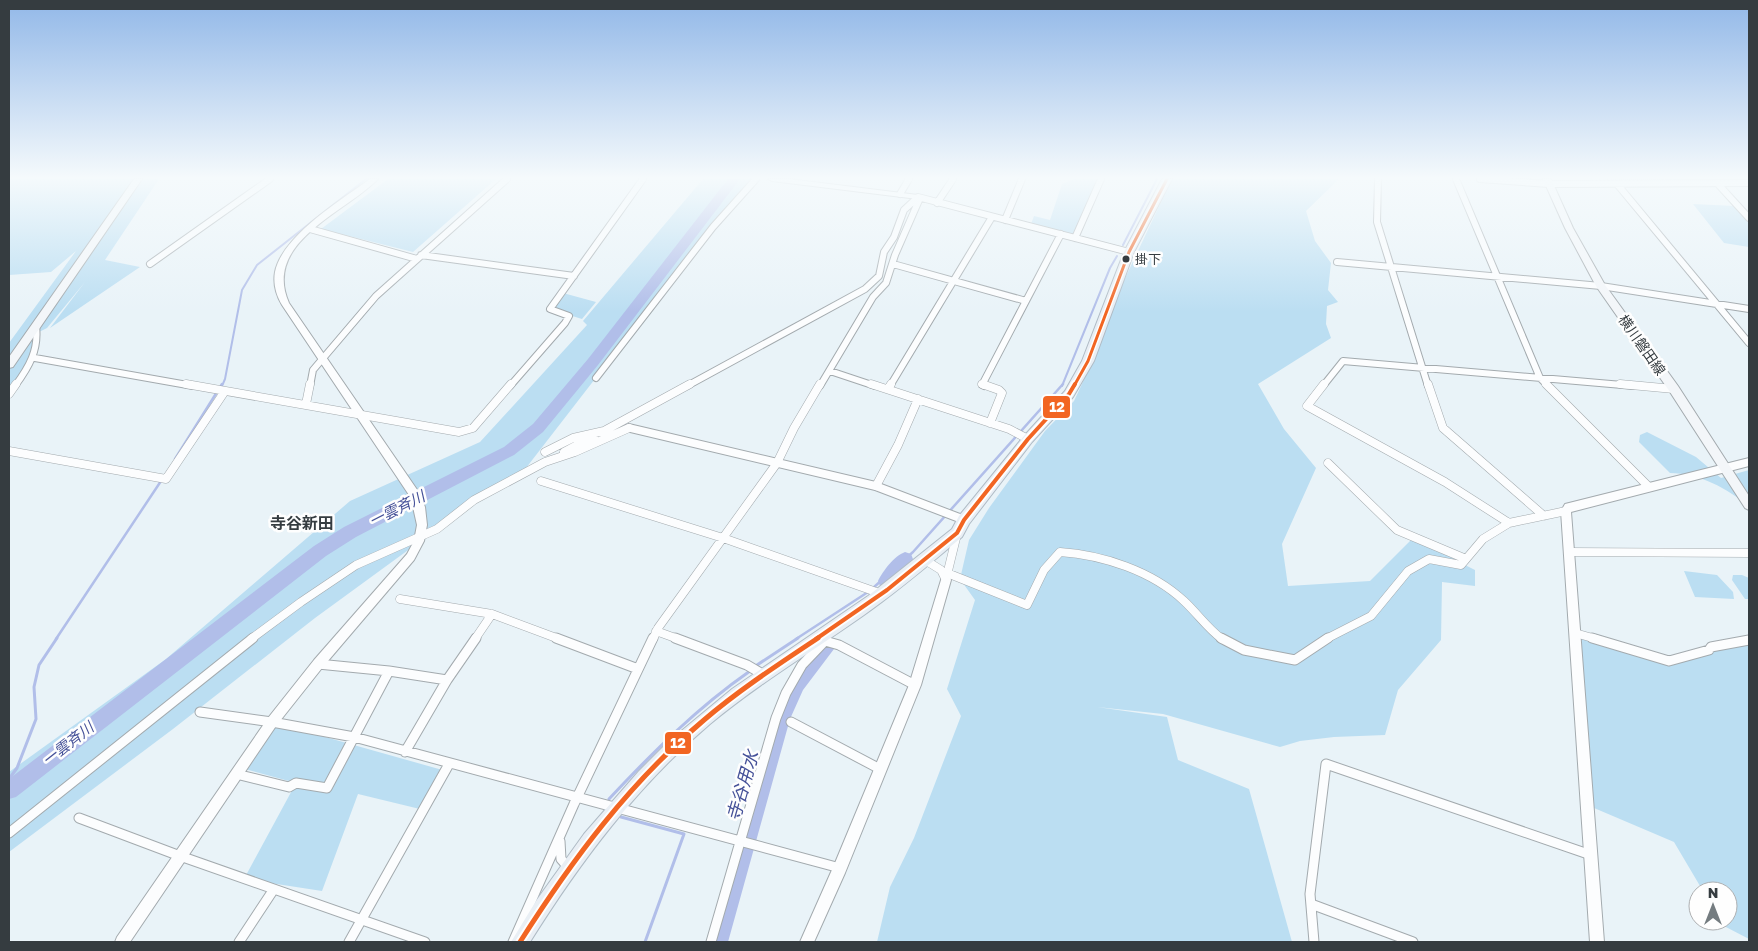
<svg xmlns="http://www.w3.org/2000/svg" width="1758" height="951" font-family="'Golos Text','Noto Sans JP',sans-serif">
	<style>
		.green { fill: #bbdef2 }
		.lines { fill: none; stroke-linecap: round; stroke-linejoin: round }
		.stream-far2 { stroke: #b1bee9; stroke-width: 2 }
		.stream-far1 { stroke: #b1bee9; stroke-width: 2.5 }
		.stream { stroke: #b1bee9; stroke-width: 3 }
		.river { fill: #b1bee9; fill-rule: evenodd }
		.minor-far2-casing { stroke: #a3aaae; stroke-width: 8 }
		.minor-far1-casing { stroke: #a3aaae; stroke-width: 9 }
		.minor-casing { stroke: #a3aaae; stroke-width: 11 }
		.tertiary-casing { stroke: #a3aaae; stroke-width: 2 }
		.secondary-casing { stroke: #a3aaae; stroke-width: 2 }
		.primary-casing { stroke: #afbbc5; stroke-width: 2 }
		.minor-far2 { stroke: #fcfdfe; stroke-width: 6 }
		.minor-far1 { stroke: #fcfdfe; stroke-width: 8 }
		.minor { stroke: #fcfdfe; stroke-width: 9 }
		.tertiary { fill: #fcfdfe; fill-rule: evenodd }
		.secondary { fill: #f3f6f9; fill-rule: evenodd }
		.primary { fill: #e9eff5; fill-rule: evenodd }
		.bus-1-far2-casing { stroke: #fefefe; stroke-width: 6 }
		.bus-1-far1-casing { stroke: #fefefe; stroke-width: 8 }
		.bus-1-casing { stroke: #fefefe; stroke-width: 9 }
		.bus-1-far2 { stroke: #f26522; stroke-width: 3 }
		.bus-1-far1 { stroke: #f26522; stroke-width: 4 }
		.bus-1 { stroke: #f26522; stroke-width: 5 }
		.bus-dot { fill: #353c40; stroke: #fefefe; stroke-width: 2 }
		.labels { text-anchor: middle; stroke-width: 5; stroke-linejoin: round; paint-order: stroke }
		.bus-label { font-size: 13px; fill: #353c40; stroke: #fefefe; text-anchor: start }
		.street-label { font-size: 14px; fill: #353c40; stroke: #fefefe }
		.water-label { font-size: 15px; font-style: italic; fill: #445098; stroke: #fefefe }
		.quarter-label { font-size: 16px; font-weight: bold; fill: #353c40; stroke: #fefefe }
		.near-water-label { font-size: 18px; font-style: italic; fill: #445098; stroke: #fefefe }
		.line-badge { stroke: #fefefe; stroke-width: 2 }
		.badge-label { font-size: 14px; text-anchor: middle; font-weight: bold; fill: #fff }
	</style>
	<rect width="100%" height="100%" fill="#e9f3f8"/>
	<path class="green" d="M9 179H159L105 260 140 267 50 328 85 282 47 328 37 333 35 358 9 394V343L76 251 51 272 9 275Z
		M388 179H496L413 252 321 229Z
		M703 179H756L646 313 526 468 437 529 315 618 173 729 9 852V772L166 659 350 501 480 442 587 325 583 321Z
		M1074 179H1099L1073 235 1031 224 1034 216 1050 220 1062 184Z
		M1172 179H1339L1306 211 1315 241 1331 263 1328 290 1338 302 1327 306 1326 324 1331 338 1258 384 1284 429 1316 468 1282 544 1288 586 1370 581 1414 537 1466 559 1463 564 1475 570V586L1442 582 1441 640 1398 690 1385 735 1334 737 1300 741 1280 747 1163 714 1097 707 1167 717 1178 760 1249 789 1292 942H877L890 887 914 838 961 716 947 689 975 600 960 579 969 540 989 508 1045 431 1074 401 1096 354 1119 291Z
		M1693 204 1735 206 1749 221V247L1724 243Z
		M563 293 596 302 582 319 550 309Z
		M1647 432 1696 457 1721 478 1749 470V507C1728 488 1698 473 1670 473L1639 442 1640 435Z
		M1684 571 1717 575 1733 592 1734 599 1695 597Z
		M1733 575H1742L1749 578V599H1745L1732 580Z
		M1581 635 1673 662 1745 640 1749 646V939L1724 926 1721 921H1728V891H1703L1674 842 1587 805Z
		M272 722 446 771 424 810 358 794 322 891 244 879 296 783 241 768Z"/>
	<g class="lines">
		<path class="stream-far2" d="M1123 245 1157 179
			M222 386 225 379 242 290 257 265 366 179
			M1062 386 1110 268 1117 256"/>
		<path class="stream-far1" d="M175 459 222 384
			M873 588 913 552 1063 384
			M56 639 161 481
			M796 639 868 592"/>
		<path class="stream" d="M754 667 798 638
			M9 779 17 768 36 719 34 687 39 665 57 638
			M609 799C653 752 697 708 750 671
			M621 817 684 834 645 942"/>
		<path class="river" d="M728 179H740L598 365 543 432 514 455 356 537 326 556 16 797 9 799V779L314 546 344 527 504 447 533 424 588 359Z
			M905 552 911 554 913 559C907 570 894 591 880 586L878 581C883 571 894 556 905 552Z
			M825 641 831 644 834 649 803 690 790 719 728 942H708L772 719 791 678 819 644Z"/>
		<defs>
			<path id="minor-far2" d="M1378 179 1377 222 1428 386
				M1456 179 1540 378 1548 386
				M1480 179 1549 184 1749 183
				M1717 183 1749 218
				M1617 184 1749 343
				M900 194 909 179
				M937 203 953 179
				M1005 220 1022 179
				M310 229 417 259
				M1075 238 1101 179
				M421 255 574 276
				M1337 262 1601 286 1749 309
				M150 264 270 179
				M893 264 1026 301
				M35 358 193 386
				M830 371 875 386
				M596 378 713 227 756 179
				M15 386C29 367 39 350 36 326
				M310 386 313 370 376 296 507 179
				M510 386 565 323 569 316 550 309 643 179
				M687 386 865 289 879 276 884 252 894 237 904 210 918 197 1129 252
				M820 386 873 297 886 283 895 255 920 198
				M890 386 992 217
				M984 386 982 385 1061 234
				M1323 386 1343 361 1634 386"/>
			<path id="minor-far1" d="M186 384 459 432 473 428 511 384
				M871 384 1009 429 1028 439
				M982 384 999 390 1002 393 990 423
				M1324 384 1307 406 1445 482 1509 523
				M1428 384 1443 428 1544 516
				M1546 384 1649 487
				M1620 384 1674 389
				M888 389 891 384
				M9 394 16 384
				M306 404 310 384
				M9 451 166 479 225 391
				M545 452 573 438 604 431 690 384
				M564 452 594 436
				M1328 463 1397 530 1466 559
				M541 481 723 538 882 594
				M876 486 898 445 918 399
				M1569 552 1749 553
				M925 560 941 570 946 580
				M947 573 1027 605 1044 570 1060 552C1103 555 1152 571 1184 601 1197 613 1208 629 1222 639
				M946 579 957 534
				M400 599 492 614 559 639
				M656 631 678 639
				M1575 633 1596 639
				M820 637 823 639
				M251 639 301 602 356 565 437 529 474 500 545 462 575 452 629 428
				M475 639 492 614
				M653 639 658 628 777 463 794 428 820 384
				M1326 639 1371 616 1408 571 1429 559 1461 565 1483 539 1509 523 1566 511"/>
			<path id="minor" d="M556 638 638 669
				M675 638 747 665 764 675
				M1221 638 1244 650 1295 660 1328 638
				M1592 638 1669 661 1709 650 1711 647 1749 640
				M825 641 839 645 915 685
				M318 664 389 671 447 680
				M200 712 272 722 354 737 840 868
				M791 722 880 769
				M405 752 447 680 476 638
				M236 774 289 787 296 783 327 788 389 671
				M79 818 180 856 425 942
				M9 833 253 638
				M560 841 561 859 569 868
				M1311 904 1413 942
				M239 942 274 889
				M349 942 449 764
				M513 942 574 804 653 638
				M711 942 776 718 786 693 802 665 825 641 821 638
				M1314 942 1310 894 1326 764 1591 855"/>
			<path id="tertiary" d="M370 179H378C345 213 262 242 289 303L420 494 425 507 427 525 424 541 414 560 322 668 276 726 130 942H115L117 937 268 718 314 660 407 554 414 541 417 525 411 498 282 305C276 295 273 283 275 272 282 236 341 200 370 179Z
				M768 179H789L918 195 922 197 918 199 772 181Z
				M629 424 876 482 968 517 969 520 968 523 964 524 875 490 626 431 624 428 626 425Z
				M1749 458V466L1571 512 1604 942H1590L1561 511 1565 504Z
				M946 575 950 577 951 580 921 685 845 873 814 942H800L835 863 909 685 941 580 942 577Z"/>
			<path id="secondary" d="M134 179H142L13 367 9 368V357Z
				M1543 179H1551L1573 228 1605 285 1678 386 1749 496V510L1745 508 1670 392 1596 286 1565 228Z"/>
			<path id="primary" d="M1162 179H1172L1134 252 1094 361 1073 397 1032 442 969 524 962 537C930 564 898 591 864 615 813 651 758 684 710 724 637 786 580 862 530 942H511L536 901 584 834 639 771 668 742 732 689 868 596 952 529 959 516 1024 436 1065 391 1082 361 1124 252Z"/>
		</defs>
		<use href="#minor-far2" class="minor-far2-casing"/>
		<use href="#minor-far1" class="minor-far1-casing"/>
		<use href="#minor" class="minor-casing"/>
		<use href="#tertiary" class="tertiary-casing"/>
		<use href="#secondary" class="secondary-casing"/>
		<use href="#primary" class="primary-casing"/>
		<use href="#minor-far2" class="minor-far2"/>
		<use href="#minor-far1" class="minor-far1"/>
		<use href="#minor" class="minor"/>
		<use href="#tertiary" class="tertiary"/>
		<use href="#secondary" class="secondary"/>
		<use href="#primary" class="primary"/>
		<defs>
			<path id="bus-1-far2" d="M1074 386 1088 361 1129 252 1167 179"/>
			<path id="bus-1-far1" d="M816 639 887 590 957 533 964 520 1028 439 1069 394 1075 384"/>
			<path id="bus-1" d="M520 942C572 860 629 783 704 720 739 690 779 664 818 638"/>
		</defs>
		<use href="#bus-1-far2" class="bus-1-far2-casing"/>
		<use href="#bus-1-far1" class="bus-1-far1-casing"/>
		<use href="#bus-1" class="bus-1-casing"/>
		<use href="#bus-1-far2" class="bus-1-far2"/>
		<use href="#bus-1-far1" class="bus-1-far1"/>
		<use href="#bus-1" class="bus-1"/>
	</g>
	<linearGradient id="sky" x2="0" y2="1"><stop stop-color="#92b8e8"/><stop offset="0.57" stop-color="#f5fafc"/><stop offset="1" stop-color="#f5fafc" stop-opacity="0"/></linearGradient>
	<rect width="1758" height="312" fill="url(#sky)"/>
	<circle class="bus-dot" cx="1126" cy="259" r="4.5"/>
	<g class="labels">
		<g class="bus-label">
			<text x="1135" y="264">掛下</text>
		</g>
		<g class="street-label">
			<text transform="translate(1642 345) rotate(55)" y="5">横川磐田線</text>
		</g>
		<g class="water-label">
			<text transform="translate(397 509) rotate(-27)" y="5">一雲斉川</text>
			<text transform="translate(68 744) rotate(-38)" y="5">一雲斉川</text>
		</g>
		<g class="quarter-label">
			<text x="302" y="529">寺谷新田</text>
		</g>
		<g class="near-water-label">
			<text transform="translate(743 786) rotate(-74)" y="6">寺谷用水</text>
		</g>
	</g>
	<g class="line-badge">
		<rect x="1042" y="395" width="29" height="24" rx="5" fill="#f26522"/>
		<rect x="664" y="731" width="28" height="24" rx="5" fill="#f26522"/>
	</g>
	<g class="badge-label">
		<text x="1057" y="412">12</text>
		<text x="678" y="748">12</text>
	</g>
	<rect width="1758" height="951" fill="none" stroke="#353c40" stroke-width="20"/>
	<g transform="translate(1713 906)"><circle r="24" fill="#fefefe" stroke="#aeb0b2"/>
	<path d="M0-4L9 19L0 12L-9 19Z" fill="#747c80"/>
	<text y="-8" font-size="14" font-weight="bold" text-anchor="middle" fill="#353c40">N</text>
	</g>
</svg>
